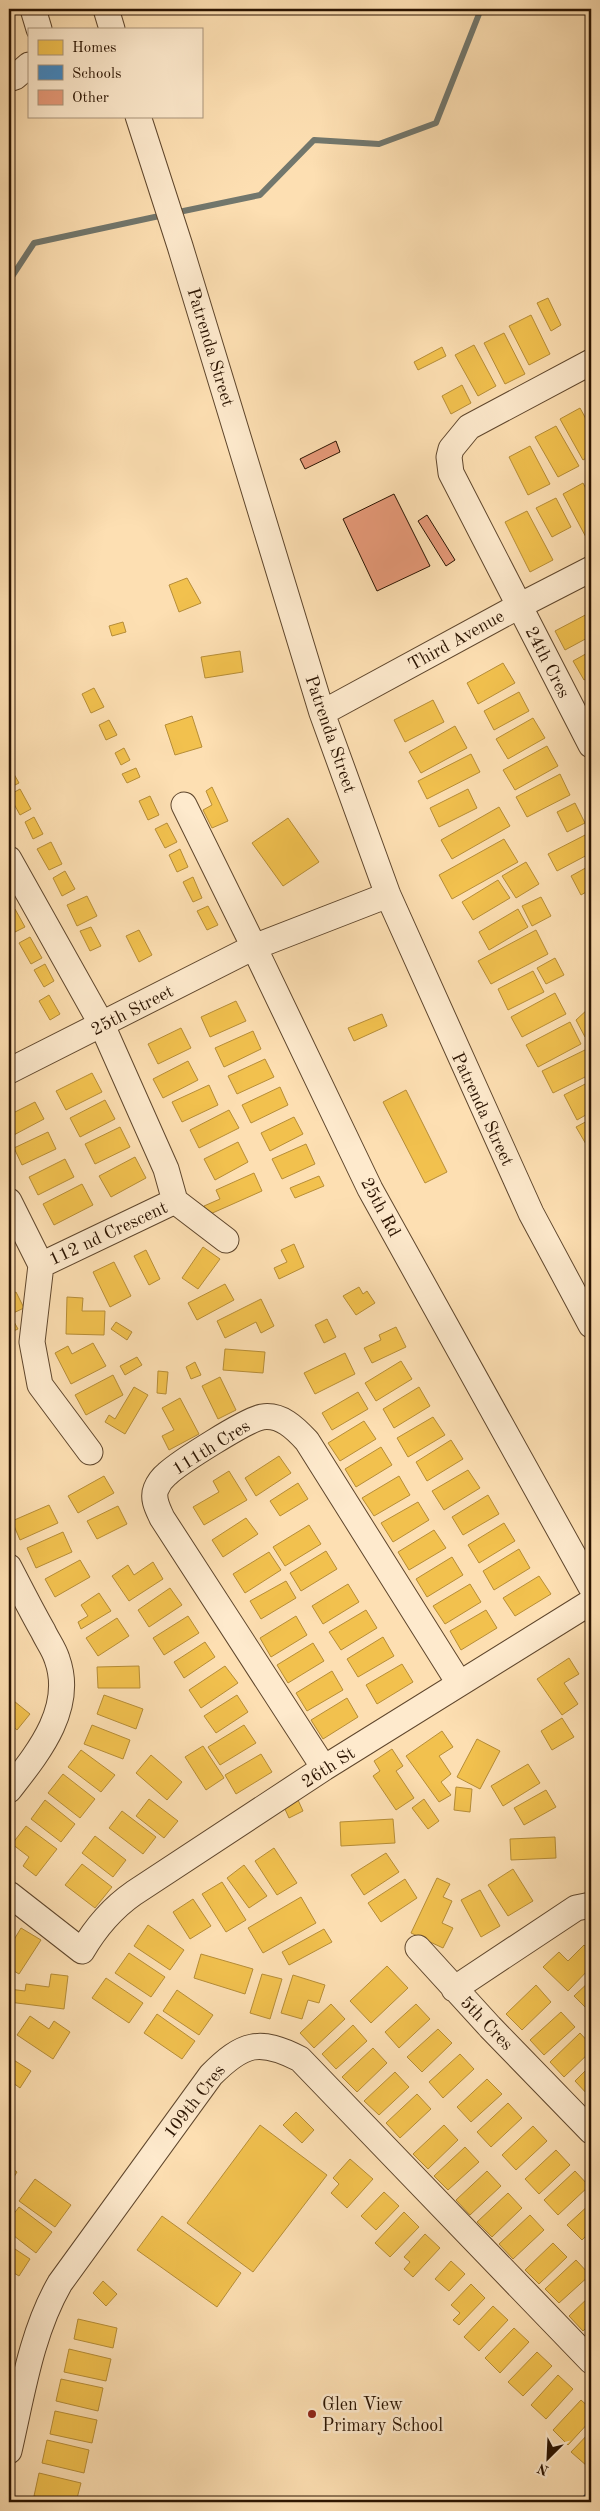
<svg xmlns="http://www.w3.org/2000/svg" width="600" height="2511" font-family="'Old Standard TT',serif">
	<style>
		.homes { fill: #f2c14e; stroke: #b68d37 }
		.schools { fill: #3f88c5; stroke: #39658a }
		.lines { fill: none; stroke-linecap: round; stroke-linejoin: round }
		.stream { stroke: #72776d; stroke-width: 6 }
		.building { fill: #e69978; stroke: #2a1300 }
		.minor-casing { stroke: #5f462c; stroke-width: 27 }
		.minor { stroke: #feeacd; stroke-width: 25 }
		.poi-dot { fill: #8f2418; stroke: #feeacd; stroke-width: 2 }
		.labels { text-anchor: middle; stroke-width: 5; stroke-linejoin: round; paint-order: stroke }
		.street-label { font-size: 18px; fill: #2a1300; stroke: #feeacd }
		.poi-label { font-size: 18px; fill: #2a1300; stroke: #feeacd; text-anchor: start }
	</style>
	<rect width="100%" height="100%" fill="#fddfb2"/>
	<filter id="stains"><feTurbulence type="fractalNoise" baseFrequency=".004" numOctaves="4"/><feColorMatrix values="0 0 0 0 .2 0 0 0 0 .09 0 0 0 0 .02 0 0 0 .5 -.17"/></filter>
	<radialGradient id="worn" r=".72"><stop offset=".6" stop-color="#630" stop-opacity="0"/><stop offset="1" stop-color="#630" stop-opacity=".3"/></radialGradient>
	<path class="homes" d="M548 298 561 325 551 331 537 303Z
		M531 315 550 354 529 365 509 326Z
		M504 333 525 374 505 384 484 343Z
		M474 345 496 386 478 396 455 355Z
		M442 347 446 356 418 370 414 362Z
		M462 385 471 403 451 414 442 396Z
		M580 408 591 428V455L583 460 560 419Z
		M556 426 579 466 558 477 535 437Z
		M530 446 550 484 528 495 509 457Z
		M583 483 591 498V539L588 541 563 494Z
		M556 498 571 527 552 537 536 508Z
		M527 511 553 560 530 572 505 522Z
		M187 578 201 603 179 612 169 585Z
		M591 612V636L565 650 555 631Z
		M123 622 126 632 112 636 109 626Z
		M240 651 243 672 205 678 201 657Z
		M591 651V676L584 680 573 661Z
		M503 663 515 683 478 704 467 683Z
		M94 688 104 707 91 713 82 694Z
		M519 692 529 711 494 730 484 711Z
		M433 700 444 722 405 742 394 720Z
		M192 716 202 747 175 755 165 725Z
		M533 718 545 738 508 759 496 739Z
		M109 720 117 735 106 740 99 725Z
		M455 726 467 748 421 773 409 752Z
		M547 746 558 766 515 790 503 770Z
		M124 748 130 760 121 765 115 753Z
		M471 754 480 772 427 799 418 781Z
		M10 767 19 783 9 788V768Z
		M136 768 140 777 127 783 122 774Z
		M560 774 570 795 527 817 516 797Z
		M212 787 228 821 212 828 203 810 212 805 206 791Z
		M20 789 31 809 20 815 9 795Z
		M468 789 477 808 439 827 430 808Z
		M150 796 159 815 148 820 139 801Z
		M575 803 585 823 567 832 557 812Z
		M499 807 510 826 452 859 441 840Z
		M34 817 43 834 33 839 25 822Z
		M288 818 319 862 283 886 252 843Z
		M167 823 177 842 165 848 155 829Z
		M591 832V853L557 871 548 854Z
		M504 839 518 862 452 899 439 875Z
		M51 842 62 864 49 870 37 849Z
		M180 849 188 867 177 872 169 855Z
		M526 862 539 884 516 898 502 876Z
		M591 865V889L581 895 571 876Z
		M65 871 75 889 62 896 53 878Z
		M193 877 202 898 193 902 183 882Z
		M498 880 510 898 473 920 462 902Z
		M87 896 97 916 77 926 67 905Z
		M541 897 551 916 532 926 522 906Z
		M208 906 218 925 207 930 197 911Z
		M15 909 25 927 15 932 9 921V912Z
		M518 909 528 927 489 950 479 932Z
		M91 927 101 946 90 951 80 931Z
		M139 930 152 955 139 962 126 936Z
		M536 930 548 954 491 984 478 961Z
		M30 937 42 958 31 964 19 943Z
		M555 958 564 975 546 984 537 968Z
		M45 964 54 981 44 987 34 970Z
		M533 971 544 992 508 1010 498 989Z
		M555 993 566 1014 522 1037 511 1017Z
		M49 995 60 1014 50 1020 39 1001Z
		M236 1001 246 1021 210 1037 201 1017Z
		M588 1009 591 1016V1034L585 1037 576 1020Z
		M382 1014 387 1026 354 1041 348 1028Z
		M570 1022 581 1044 538 1067 526 1045Z
		M181 1028 191 1048 158 1064 148 1044Z
		M253 1031 261 1049 224 1067 215 1048Z
		M591 1047V1074L553 1093 542 1071Z
		M265 1059 274 1077 237 1094 228 1076Z
		M188 1061 198 1080 163 1098 153 1079Z
		M92 1073 102 1092 66 1110 56 1091Z
		M591 1081V1112L577 1120 564 1095Z
		M209 1085 218 1105 182 1122 172 1102Z
		M280 1087 288 1105 251 1123 242 1105Z
		M406 1090 447 1172 425 1183 383 1102Z
		M105 1100 115 1119 80 1137 70 1118Z
		M35 1102 44 1119 10 1137 9 1115Z
		M229 1110 239 1128 199 1148 190 1130Z
		M294 1117 303 1134 270 1151 261 1133Z
		M591 1119V1150L590 1151 576 1127Z
		M120 1127 130 1147 95 1164 85 1144Z
		M48 1132 56 1149 22 1165 14 1148Z
		M238 1142 248 1162 215 1180 204 1159Z
		M306 1144 315 1164 282 1179 272 1159Z
		M135 1157 146 1178 111 1197 99 1176Z
		M65 1159 74 1177 38 1195 29 1177Z
		M254 1173 262 1191 208 1215 204 1206 220 1199 216 1190Z
		M319 1176 324 1186 295 1198 290 1188Z
		M82 1184 93 1205 54 1225 43 1204Z
		M294 1244 304 1267 279 1279 274 1268 287 1262 281 1250Z
		M203 1247 220 1259 198 1289 182 1278Z
		M146 1250 160 1279 149 1285 134 1256Z
		M114 1262 131 1296 110 1307 93 1272Z
		M225 1284 234 1300 197 1320 188 1303Z
		M359 1287 363 1294 367 1291 375 1303 356 1315 343 1296Z
		M16 1292 24 1308 9 1315V1295Z
		M67 1297 83 1298 82 1311H105L104 1335 66 1334Z
		M261 1299 274 1326 261 1333 256 1322 225 1338 217 1321Z
		M327 1319 336 1337 324 1343 315 1325Z
		M13 1320 18 1329 9 1333V1322Z
		M116 1322 132 1332 127 1340 111 1329Z
		M396 1327 406 1347 372 1363 364 1348 381 1340 379 1335Z
		M93 1343 106 1366 71 1384 55 1353 68 1346 72 1354Z
		M225 1349 265 1352 263 1373 223 1370Z
		M345 1353 355 1374 315 1394 304 1373Z
		M137 1357 142 1365 125 1375 120 1366Z
		M401 1361 412 1379 376 1401 365 1383Z
		M195 1362 201 1375 191 1379 186 1367Z
		M158 1371 168 1372 166 1394 157 1393Z
		M113 1375 123 1395 86 1415 75 1395Z
		M220 1377 236 1410 218 1419 202 1386Z
		M134 1387 148 1395 125 1434 105 1422 109 1415 115 1419Z
		M419 1387 430 1406 394 1428 383 1409Z
		M358 1392 368 1409 332 1430 322 1413Z
		M180 1398 199 1434 169 1450 162 1436 174 1430 162 1408Z
		M433 1417 445 1435 408 1457 397 1438Z
		M364 1421 376 1439 340 1461 328 1443Z
		M451 1440 463 1459 427 1481 416 1462Z
		M381 1447 392 1465 356 1487 345 1469Z
		M279 1456 291 1473 256 1496 245 1478Z
		M468 1470 480 1488 444 1510 432 1491Z
		M229 1471 247 1500 204 1525 193 1507 219 1492 213 1481Z
		M104 1476 114 1493 78 1513 68 1496Z
		M399 1476 410 1495 374 1516 362 1498Z
		M298 1483 308 1499 280 1516 270 1501Z
		M488 1495 499 1514 463 1535 452 1517Z
		M418 1502 429 1520 393 1542 381 1523Z
		M49 1505 58 1523 20 1540 12 1521Z
		M118 1506 127 1524 97 1539 87 1521Z
		M246 1518 258 1534 223 1557 212 1540Z
		M504 1523 515 1541 479 1563 468 1545Z
		M309 1525 321 1544 285 1566 273 1547Z
		M434 1530 446 1548 409 1570 398 1552Z
		M63 1532 72 1552 36 1568 27 1548Z
		M519 1549 530 1568 494 1590 483 1571Z
		M326 1551 337 1569 301 1591 290 1573Z
		M269 1552 281 1570 245 1593 233 1574Z
		M452 1557 463 1575 427 1597 416 1579Z
		M80 1560 90 1577 55 1597 45 1579Z
		M153 1562 163 1579 129 1601 112 1576 128 1565 134 1575Z
		M539 1576 551 1594 515 1616 503 1598Z
		M286 1581 296 1598 261 1619 250 1601Z
		M348 1584 359 1602 323 1624 312 1606Z
		M470 1584 481 1602 445 1624 433 1606Z
		M170 1588 182 1605 149 1627 138 1610Z
		M99 1593 111 1611 81 1629 78 1622 88 1616 81 1605Z
		M366 1610 377 1628 341 1650 329 1632Z
		M486 1610 497 1628 461 1650 450 1631Z
		M188 1616 199 1633 164 1655 153 1638Z
		M296 1616 307 1635 271 1657 260 1638Z
		M117 1618 129 1636 98 1656 86 1638Z
		M383 1637 394 1656 358 1677 347 1659Z
		M205 1642 215 1657 184 1678 174 1662Z
		M313 1643 324 1661 288 1683 277 1665Z
		M569 1658 579 1674 564 1683 578 1704 562 1715 537 1679Z
		M402 1664 413 1682 377 1704 366 1685Z
		M139 1666 140 1688H98L97 1667Z
		M225 1666 238 1683 201 1708 189 1690Z
		M332 1671 343 1690 307 1711 296 1693Z
		M104 1695 143 1709 136 1729 97 1714Z
		M237 1695 248 1712 216 1733 204 1716Z
		M9 1697 30 1714 17 1730 9 1723Z
		M347 1698 358 1717 323 1739 311 1720Z
		M562 1718 574 1737 552 1750 541 1731Z
		M92 1725 130 1740 123 1759 84 1744Z
		M244 1725 256 1743 220 1765 208 1747Z
		M442 1731 453 1747 439 1756 451 1774 441 1782 451 1795 439 1802 406 1756Z
		M477 1739 500 1751 480 1789 457 1777Z
		M203 1746 224 1778 206 1790 185 1757Z
		M392 1749 403 1766 396 1771 414 1798 396 1810 373 1776 380 1771 374 1761Z
		M81 1750 115 1775 101 1792 68 1767Z
		M261 1754 272 1772 236 1794 225 1775Z
		M151 1755 182 1782 167 1800 136 1773Z
		M528 1764 540 1783 503 1806 491 1786Z
		M63 1774 95 1799 80 1818 48 1793Z
		M456 1787 472 1789 470 1812 454 1810Z
		M546 1790 556 1807 524 1825 514 1808Z
		M149 1799 178 1821 164 1838 136 1816Z
		M424 1799 439 1821 428 1829 412 1808Z
		M45 1800 75 1824 61 1842 31 1819Z
		M298 1800 303 1811 289 1818 284 1807Z
		M122 1811 156 1837 143 1854 109 1828Z
		M393 1819 395 1843 341 1846 340 1822Z
		M26 1826 57 1849 36 1876 23 1866 29 1857 12 1844Z
		M95 1836 126 1860 113 1877 82 1853Z
		M555 1837 556 1858 511 1860 510 1839Z
		M274 1848 297 1883 277 1895 255 1861Z
		M386 1853 399 1872 364 1895 351 1875Z
		M82 1864 112 1887 95 1908 65 1885Z
		M244 1865 267 1896 249 1908 227 1878Z
		M513 1869 533 1901 508 1916 488 1885Z
		M437 1878 450 1884 443 1897 452 1901 442 1923 453 1928 443 1948 411 1933Z
		M405 1879 417 1898 381 1922 368 1903Z
		M222 1882 246 1920 226 1932 202 1894Z
		M480 1890 500 1926 481 1937 461 1900Z
		M301 1897 316 1923 263 1953 248 1928Z
		M193 1899 211 1926 190 1939 173 1912Z
		M148 1925 184 1950 170 1970 134 1946Z
		M21 1928 41 1940 19 1974 9 1968V1948Z
		M324 1929 332 1942 289 1965 282 1952Z
		M584 1945 591 1952V1967L568 1991 543 1967 559 1952 568 1961Z
		M129 1953 165 1977 151 1997 115 1973Z
		M201 1954 253 1969 245 1994 194 1978Z
		M387 1966 408 1988 371 2023 350 2001Z
		M51 1974 68 1976 64 2009 9 2002V1989L25 1991 26 1984 49 1987Z
		M262 1974 282 1979 270 2019 250 2013Z
		M293 1975 325 1985 319 2003 308 2000 302 2019 281 2013Z
		M106 1978 143 2003 129 2023 92 1998Z
		M591 1980V2008L589 2011 574 1996Z
		M536 1985 551 2002 522 2030 506 2014Z
		M177 1990 213 2015 199 2035 163 2011Z
		M331 2004 345 2019 314 2048 300 2033Z
		M416 2004 430 2019 399 2048 385 2032Z
		M561 2012 575 2027 544 2055 530 2040Z
		M157 2014 195 2041 182 2059 144 2033Z
		M30 2016 49 2029 54 2021 70 2032 53 2059 17 2035Z
		M353 2025 367 2041 336 2069 322 2054Z
		M438 2029 452 2043 422 2072 407 2057Z
		M580 2033 591 2045V2051L564 2077 550 2062Z
		M373 2048 387 2063 357 2092 342 2077Z
		M460 2054 474 2069 443 2098 429 2082Z
		M9 2057 31 2071 20 2088 9 2080Z
		M591 2065V2094L589 2096 575 2081Z
		M395 2072 409 2087 379 2115 364 2101Z
		M487 2079 502 2094 471 2122 457 2107Z
		M417 2094 431 2109 400 2138 386 2123Z
		M508 2103 522 2118 491 2147 477 2132Z
		M296 2112 314 2130 302 2143 283 2125Z
		M260 2125 327 2175 253 2272 187 2223Z
		M444 2125 458 2140 428 2169 413 2154Z
		M533 2126 547 2141 516 2170 502 2155Z
		M465 2147 479 2162 448 2190 434 2176Z
		M556 2150 570 2165 539 2194 525 2179Z
		M350 2159 373 2179 347 2208 331 2193 339 2184 333 2178Z
		M9 2166 17 2172 9 2185Z
		M487 2171 501 2186 470 2215 456 2200Z
		M575 2171 589 2186 558 2215 544 2200Z
		M35 2179 71 2205 55 2227 19 2201Z
		M384 2192 399 2206 376 2230 361 2216Z
		M508 2193 522 2208 492 2237 477 2222Z
		M591 2203V2231L582 2240 567 2225Z
		M19 2207 52 2232 36 2253 9 2232V2220Z
		M404 2212 419 2227 390 2257 375 2243Z
		M530 2215 544 2230 513 2259 499 2244Z
		M162 2216 241 2273 217 2307 137 2250Z
		M425 2234 440 2248 413 2277 404 2269 410 2262 404 2257Z
		M553 2243 567 2257 539 2284 525 2270Z
		M9 2245 30 2259 19 2276 9 2270Z
		M576 2260 590 2275 559 2303 545 2289Z
		M451 2261 465 2274 449 2291 435 2279Z
		M103 2281 117 2294 106 2306 93 2293Z
		M471 2284 485 2298 459 2325 453 2320 460 2313 451 2305Z
		M591 2295V2323L583 2331 569 2316Z
		M493 2306 508 2320 479 2351 464 2337Z
		M78 2319 117 2328 113 2348 74 2339Z
		M514 2328 529 2342 500 2373 485 2358Z
		M69 2349 111 2359 106 2381 64 2372Z
		M537 2352 552 2366 523 2396 508 2382Z
		M558 2375 573 2389 546 2419 531 2405Z
		M61 2379 103 2388 98 2411 56 2401Z
		M581 2400 591 2409V2420L568 2445 553 2430Z
		M55 2411 97 2420 92 2443 50 2434Z
		M591 2431V2461L587 2466 571 2452Z
		M47 2440 89 2450 84 2473 42 2463Z
		M39 2473 81 2483 76 2502H62L34 2496Z"/>
	<path class="schools" d="M588 2492 591 2495V2502H577Z"/>
	<g class="lines">
		<path class="stream" d="M174 213 260 195 314 140 379 144 436 123 479 14 472 9
			M9 281 34 243 164 215"/>
	</g>
	<path class="building" d="M336 441 340 452 305 469 300 459Z
		M394 494 430 566 377 591 343 519Z
		M427 515 455 560 446 566 418 521Z"/>
	<g class="lines">
		<defs>
			<path id="minor" d="M33 9 39 29
				M106 9 112 29
				M9 79 15 77 29 65
				M138 116 180 246 322 713 388 895 531 1213 591 1325
				M591 362 469 427 451 449 449 457 451 473 591 745
				M322 713 519 606 591 569
				M9 859 102 1025 166 1169 175 1201 41 1265 9 1201
				M388 895 254 947 370 1189 591 1587
				M9 1071 254 947 184 805
				M175 1201 226 1240
				M41 1265 32 1342 40 1385 90 1452
				M9 1567C20 1588 31 1610 43 1631 47 1640 54 1649 57 1659 75 1709 37 1754 9 1790
				M324 1768 162 1518C158 1509 152 1499 156 1489 158 1484 162 1478 167 1474 180 1462 246 1420 262 1417 281 1414 295 1428 307 1441L459 1683
				M9 1894 82 1951C96 1927 111 1909 134 1893L324 1768 591 1602
				M418 1948 490 2027 591 2131
				M454 1989 576 1908 591 1905
				M9 2451C22 2395 31 2333 60 2283L211 2075C243 2043 259 2038 300 2059L591 2361"/>
		</defs>
		<use href="#minor" class="minor-casing"/>
		<use href="#minor" class="minor"/>
	</g>
	<circle class="poi-dot" cx="312" cy="2414" r="5"/>
	<g class="labels">
		<g class="street-label">
			<text transform="translate(211 347) rotate(73)" y="6">Patrenda Street</text>
			<text transform="translate(456 640) rotate(-29)" y="6">Third Avenue</text>
			<text transform="translate(548 662) rotate(63)" y="6">24th Cres</text>
			<text transform="translate(331 734) rotate(71)" y="6">Patrenda Street</text>
			<text transform="translate(132 1010) rotate(-27)" y="6">25th Street</text>
			<text transform="translate(483 1109) rotate(65)" y="6">Patrenda Street</text>
			<text transform="translate(381 1207) rotate(62)" y="6">25th Rd</text>
			<text transform="translate(108 1233) rotate(-25)" y="6">112 nd Crescent</text>
			<text transform="translate(211 1447) rotate(-32)" y="6">111th Cres</text>
			<text transform="translate(328 1767) rotate(-33)" y="6">26th St</text>
			<text transform="translate(487 2023) rotate(46)" y="6">5th Cres</text>
			<text transform="translate(194 2101) rotate(-52)" y="6">109th Cres</text>
		</g>
		<g class="poi-label">
			<text x="322" y="2410">Glen View<tspan x="322" dy="21">Primary School</tspan></text>
		</g>
	</g>
	<rect width="600" height="2511" fill="none" stroke="#fddfb2" stroke-width="30"/>
	<rect x="10" y="10" width="580" height="2491" fill="none" stroke="#2a1300" stroke-width="2.5"/>
	<rect x="15" y="15" width="570" height="2481" fill="none" stroke="#2a1300"/>
	<rect x="28" y="28" width="175" height="90" fill="#feeacd" stroke="#a9947b"/>
	<rect x="38" y="40" width="25" height="15" fill="#f2c14e" stroke="#a9947b"/>
	<text x="72" y="52" font-size="15" fill="#2a1300">Homes</text>
	<rect x="38" y="65" width="25" height="15" fill="#3f88c5" stroke="#a9947b"/>
	<text x="72" y="78" font-size="15" fill="#2a1300">Schools</text>
	<rect x="38" y="90" width="25" height="15" fill="#e69978" stroke="#a9947b"/>
	<text x="72" y="102" font-size="15" fill="#2a1300">Other</text>
	<g transform="translate(548 2458) rotate(204)" stroke="#feeacd" stroke-width="4" paint-order="stroke">
	<path d="M0-4L9 19L0 12L-9 19Z" fill="#2a1300"/>
	<text y="-8" font-size="14" font-weight="bold" text-anchor="middle" fill="#2a1300">N</text>
	</g>
	<rect width="100%" height="100%" filter="url(#stains)"/>
	<rect width="100%" height="100%" fill="url(#worn)"/>
</svg>
